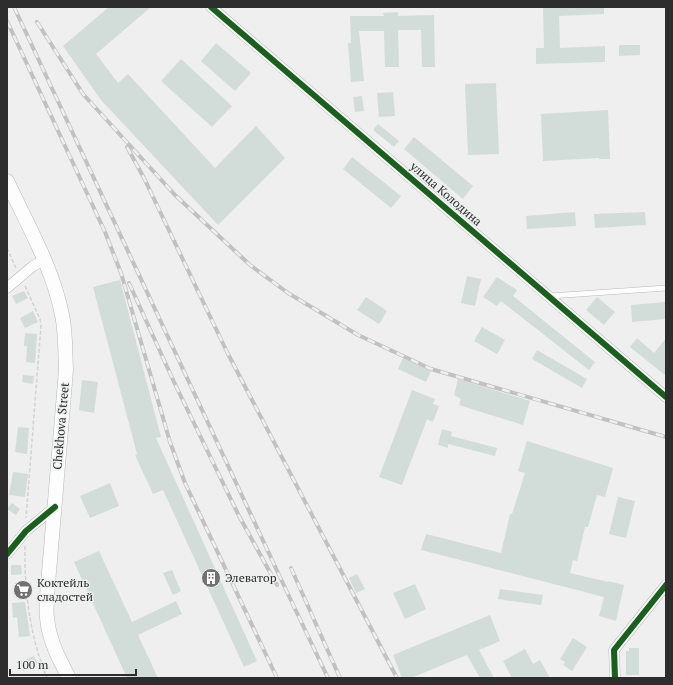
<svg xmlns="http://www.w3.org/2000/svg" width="673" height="685" font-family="'PT Serif',serif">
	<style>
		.building { fill: #d2ddd9 }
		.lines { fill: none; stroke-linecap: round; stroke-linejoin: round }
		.service-casing { stroke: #b8b9b8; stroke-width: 6 }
		.minor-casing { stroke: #b8b9b8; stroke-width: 11 }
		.secondary-casing { stroke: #b8b9b8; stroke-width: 15 }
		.path { stroke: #d2d3d3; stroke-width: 1.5; stroke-dasharray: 4 2; stroke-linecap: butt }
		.service { stroke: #fcfdfc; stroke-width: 5 }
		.minor { stroke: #fcfdfc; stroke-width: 10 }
		.secondary { stroke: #fcfdfc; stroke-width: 14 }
		.rail-casing { stroke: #c1c1c1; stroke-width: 4 }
		.rail { stroke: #edf0ee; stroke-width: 2.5; stroke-dasharray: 8; stroke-linecap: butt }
		.cycleway-casing { stroke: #edf0ee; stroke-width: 8 }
		.cycleway { stroke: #1b5e20; stroke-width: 6 }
		.labels { text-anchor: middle; stroke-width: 3; stroke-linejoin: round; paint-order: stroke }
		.street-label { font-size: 12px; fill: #2c2d2c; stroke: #edf0ee }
		.poi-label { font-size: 12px; fill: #2c2d2c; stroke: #edf0ee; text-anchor: start }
	</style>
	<rect width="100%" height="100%" fill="#eeefee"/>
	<path class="building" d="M109 7H151L96 54 118 83 128 74 215 168 256 126 285 158 218 225 101 100 63 46Z
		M543 7H604V14L559 16 560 48 605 46V62L536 64V48H544Z
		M398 12V16L434 15 435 67H422L421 30H398L399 67H385L384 31H359L364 81 351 82 348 43H351L350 16H384L383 13Z
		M216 43 251 73 235 91 201 61Z
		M619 45H640V55L619 56Z
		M181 59 232 106 212 127 161 81Z
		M496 83 499 154 468 155 465 84Z
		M393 92 395 116 379 117 377 93Z
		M362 96 364 111 355 112 353 97Z
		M608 110 610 159H599V158L543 161 541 114Z
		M378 124 399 141 394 147 373 130Z
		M414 137 473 186 463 199 404 149Z
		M352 157 401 196 391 208 343 169Z
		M575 212 576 226 527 229 526 216Z
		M645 212 646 225 595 228 594 214Z
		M467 276 481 279 475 306 461 303Z
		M497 277 517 290 513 296 595 362 589 370 501 301 497 306 483 297Z
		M120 280 161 437 156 438 257 661 244 667 163 490 153 494 135 455 137 454 93 287Z
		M24 291 28 298 16 304 12 296Z
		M366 297 387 311 379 324 357 310Z
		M597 297 615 312 604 325 586 310Z
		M666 302V319L632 322 631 305Z
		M33 311 38 322 25 328 20 318Z
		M482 327 505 340 497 354 474 341Z
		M25 333 37 334 35 363 26 362 27 346H24Z
		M637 338 654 353 666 338V376L630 347Z
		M537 350 587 379 582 388 532 359Z
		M403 358 431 371 426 382 398 369Z
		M23 375 34 376 33 384 22 382Z
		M458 379 530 401 523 425 459 405 461 399 454 395Z
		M82 380 98 382 94 413 79 410Z
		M412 390 435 399 433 404 439 406 433 422 427 419 402 485 379 477Z
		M18 427 29 428 27 454 15 452Z
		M442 429 452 432 451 436 497 448 495 456 448 444V448L438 445Z
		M527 441 613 468 605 497 597 495 588 527H585L577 561 573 560 570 573 608 582V581L624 585 616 621 599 616 604 597 421 550 426 534 501 553 510 514H512L525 473 518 471Z
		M13 472 28 474 25 497 9 495Z
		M110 483 119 506 90 518 80 496Z
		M618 497 635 501 626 538 609 534Z
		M12 503 20 509 16 515 7 509Z
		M99 551 132 622 176 601 182 614 138 635 158 678H127L74 562Z
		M11 565H21L22 574 11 575Z
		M172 570 181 591 173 595 163 573Z
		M357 574 365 589 356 593 349 578Z
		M415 584 426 609 405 619 393 593Z
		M500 589 543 595 541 605 498 599Z
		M25 602 30 636 19 637 17 617 13 618 12 603Z
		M490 615 500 641 479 650 494 678H480L467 655 411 678H402L393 655Z
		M573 638 587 647 572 671 563 665 565 662 560 659Z
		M629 648H639V675H626V651H629Z
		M525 649 533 664 540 660 550 678H512L503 661Z
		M34 656 38 664 23 671 19 662Z"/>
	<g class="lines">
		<defs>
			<path id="service" d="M550 296 666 288"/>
			<path id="minor" d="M211 7 666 397
				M7 288 33 266 44 260
				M7 554 26 531 55 507
				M615 678 614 650 666 585"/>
			<path id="secondary" d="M7 181C27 224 53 268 62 315 66 333 65 352 66 370L47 596C47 603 46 611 47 618 49 640 59 659 69 678"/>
		</defs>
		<use href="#service" class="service-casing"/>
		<use href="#minor" class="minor-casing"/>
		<use href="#secondary" class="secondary-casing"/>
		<path class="path" d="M7 248 16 268
			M25 286 40 319 41 325 26 518
			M25 546C24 590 30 637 47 678"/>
		<use href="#service" class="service"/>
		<use href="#minor" class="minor"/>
		<use href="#secondary" class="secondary"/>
		<defs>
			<path id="rail" d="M14 7 287 592 328 678
				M7 21 105 232 121 273 170 442 185 483 277 678
				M37 22 83 94 175 195 250 265 288 293 358 335 431 369 666 437
				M127 147 144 178 227 352 397 678
				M129 283 174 382 239 516 277 585
				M291 568 340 678"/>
		</defs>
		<use href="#rail" class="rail-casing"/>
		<use href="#rail" class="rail"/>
		<defs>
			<path id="cycleway" d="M211 7 666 397
				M7 554 26 531 55 507
				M615 678 614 650 666 585"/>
		</defs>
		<use href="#cycleway" class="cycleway-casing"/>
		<use href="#cycleway" class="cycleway"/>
	</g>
	<defs>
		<symbol id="building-disc" viewBox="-11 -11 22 22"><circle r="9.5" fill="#707170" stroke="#edf0ee"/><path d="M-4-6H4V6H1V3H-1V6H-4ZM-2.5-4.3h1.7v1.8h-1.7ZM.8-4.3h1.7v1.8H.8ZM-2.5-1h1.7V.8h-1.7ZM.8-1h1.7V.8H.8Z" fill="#fff"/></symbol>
		<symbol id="supermarket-disc" viewBox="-11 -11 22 22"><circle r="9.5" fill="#707170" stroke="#edf0ee"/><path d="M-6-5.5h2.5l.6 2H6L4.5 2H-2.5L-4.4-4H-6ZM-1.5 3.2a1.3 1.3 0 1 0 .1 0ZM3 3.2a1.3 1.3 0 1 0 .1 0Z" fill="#fff"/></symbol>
	</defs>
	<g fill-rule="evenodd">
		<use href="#building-disc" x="200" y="567" width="22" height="22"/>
		<use href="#supermarket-disc" x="12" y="579" width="22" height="22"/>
	</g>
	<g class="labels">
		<g class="street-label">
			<text transform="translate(446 194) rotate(41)" y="4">улица Колодина</text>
			<text transform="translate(61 426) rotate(-85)" y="4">Chekhova Street</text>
		</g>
		<g class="poi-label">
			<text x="225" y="582">Элеватор</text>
			<text x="37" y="587">Коктейль<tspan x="37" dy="14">сладостей</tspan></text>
		</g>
	</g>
	<rect width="673" height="685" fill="none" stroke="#2c2d2c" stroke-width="16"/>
	<path d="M10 669v6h126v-6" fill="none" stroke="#2c2d2c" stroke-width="2"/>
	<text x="16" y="669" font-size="12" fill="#2c2d2c" stroke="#edf0ee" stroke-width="3" paint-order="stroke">100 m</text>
</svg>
